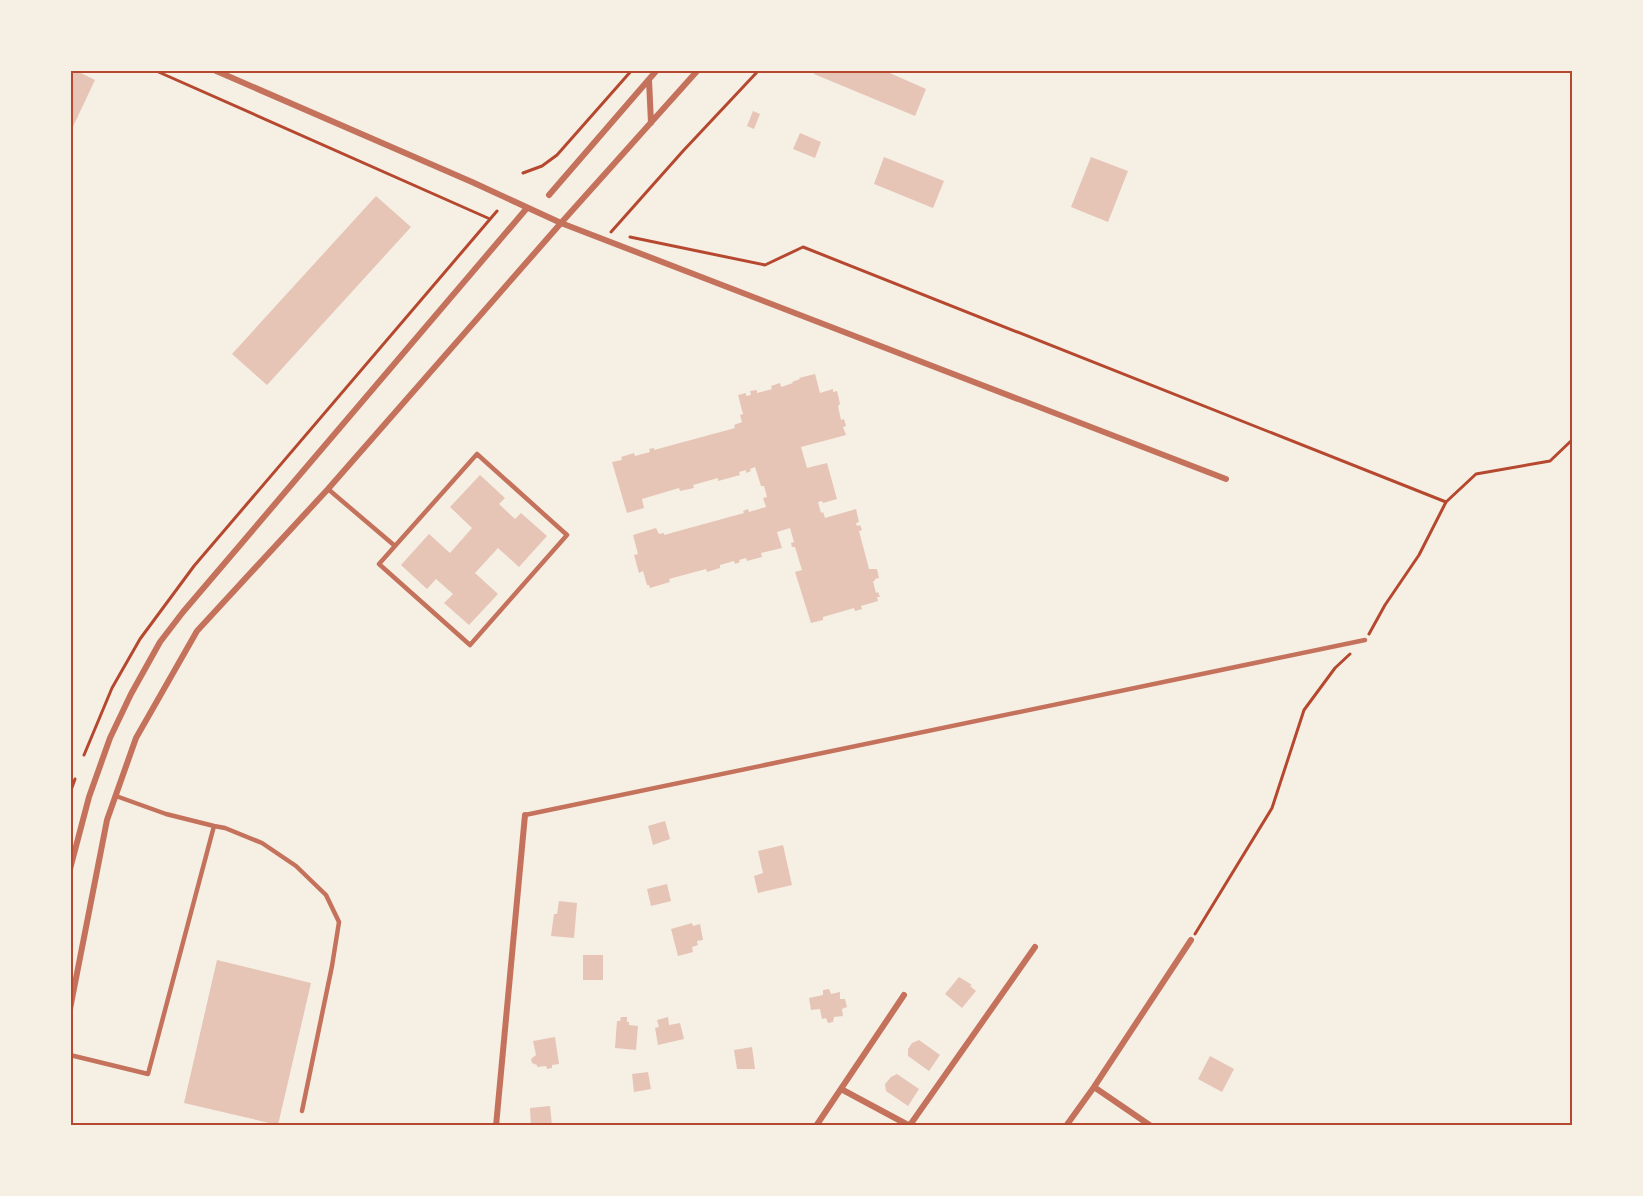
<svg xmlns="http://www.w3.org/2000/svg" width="1643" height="1196" font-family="'Noto Sans',sans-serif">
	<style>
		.building { fill: #e6c5b7 }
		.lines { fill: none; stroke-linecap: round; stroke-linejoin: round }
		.path { stroke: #b5482f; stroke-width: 3 }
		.service { stroke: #c5725c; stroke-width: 4.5 }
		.minor { stroke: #c5725c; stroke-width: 6 }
		.neatline { fill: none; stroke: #b5482f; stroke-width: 2 }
	</style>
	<rect width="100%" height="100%" fill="#f6efe4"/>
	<path class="building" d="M70 70H75L95 80 70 133Z
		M815 70H883L926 89 915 116 814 74Z
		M753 111 760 114 754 129 747 126Z
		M800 133 821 142 815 158 793 149Z
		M884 157 944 181 933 208 874 184Z
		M1091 157 1128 171 1108 222 1071 207Z
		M376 196 411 227 267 385 232 354Z
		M815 374 820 393 833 389V392L837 391 840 404 838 406 841 420 844 419 846 426 843 427 846 435 801 447 807 468 827 463 837 499 823 503 822 501 818 502 821 513 823 512 825 518 856 509 859 522 856 523 857 526 860 525 862 530 859 531 869 569H877L879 578 875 579V581H873L876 593 878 592 880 597H877L878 601 861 606 862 609 855 611 854 608 823 617V620L811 623 795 572 802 570 795 547H792L791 543 794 542 790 528 777 532 782 548 761 553 762 557 747 561 746 558 739 560 740 562 735 564 734 561 720 565V568L707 572 706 569 669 579 670 582 650 588 649 585H647L643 571 639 573 634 555 638 554 633 535 656 528 659 534 664 533V535L744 513 743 511 748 509 749 512 766 507 763 498 767 497 764 486H761L755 467 750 469 751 471 746 473V470L739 472 740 475 718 481V478L693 485 694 488 680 491 679 488 642 499 644 508 627 513 612 462 622 460 621 457 634 453 635 456 650 452 649 449 654 448V450L735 428 734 425 742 422 740 415 743 414 738 395 746 393V396L751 395 750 391 757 390V393L772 389 771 386 780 383 781 387 793 383 792 382 800 379 799 378Z
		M480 475 505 498 499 504 515 519 521 513 547 536 519 567 498 548 475 573 498 594 469 625 444 603 453 594 436 579 427 589 401 565 429 534 450 553 472 528 450 507Z
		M665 821 670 839 653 845 648 826Z
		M783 845 792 885 758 893 754 876 763 873 758 851Z
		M667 884 671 901 651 906 647 889Z
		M559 901 577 903 574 938 551 936 554 914H557Z
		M692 923 693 926 700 924 703 940 697 941 698 945 692 947 693 952 678 956 671 929Z
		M583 955H603V980H583Z
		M217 960 311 983 278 1125 184 1103Z
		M959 977 972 985 970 986 976 991 962 1008 945 994Z
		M829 989 831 994 840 992V999H845L847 1007 842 1009 843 1016 834 1017 833 1022 828 1023 826 1018 822 1019 820 1009 811 1010 809 998 823 995V990Z
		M621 1017H627V1022H629V1025L638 1026 636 1050 615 1048 617 1021H620Z
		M668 1017 669 1025 680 1023 684 1039 658 1045 655 1028 659 1027 657 1020Z
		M555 1037 559 1064 552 1065V1068L547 1069 546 1066 537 1067V1065L532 1063 531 1059 536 1055 533 1041Z
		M919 1040 940 1055 929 1071 908 1056V1049L912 1043Z
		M752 1047 755 1069H737L734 1050Z
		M1210 1056 1234 1069 1222 1092 1198 1079Z
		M648 1072 651 1089 634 1092 632 1074Z
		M897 1074 919 1089 908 1106 886 1091 885 1084 891 1077Z
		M550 1106 552 1125 531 1126 530 1108Z"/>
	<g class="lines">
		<path class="path" d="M154 70 490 219
			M523 173 542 166 557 155 632 70
			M611 232 683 151 759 70
			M630 237 765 265 803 247 1446 502
			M1369 634 1385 605 1419 555 1446 502 1476 474 1550 461 1572 440
			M84 755 112 688 140 639 194 566 497 211
			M70 793 75 779
			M1195 934 1272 808 1304 710 1335 668 1350 654"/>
		<path class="service" d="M328 489 395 546 477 454 567 535 470 645 379 564 395 546
			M116 796 166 814 214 826
			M525 815 1365 640
			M70 1055 148 1074 214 826 225 828 262 843 296 866 326 895 339 922 332 966 302 1111"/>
		<path class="minor" d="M214 70 472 182 561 223 1226 479
			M649 80 651 123
			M549 195 657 70
			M70 869 89 797 110 738 131 694 160 642 183 612 527 208
			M70 1009 107 820 136 738 197 631 328 489 561 223 698 70
			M1094 1087 1151 1126
			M841 1089 910 1126
			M910 1125 1035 947
			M496 1126 525 815
			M816 1126 904 995
			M1066 1126 1094 1087 1191 940"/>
	</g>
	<rect width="1643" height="1196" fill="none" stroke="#f6efe4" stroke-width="144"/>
	<rect x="72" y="72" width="1499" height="1052" class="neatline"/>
</svg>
